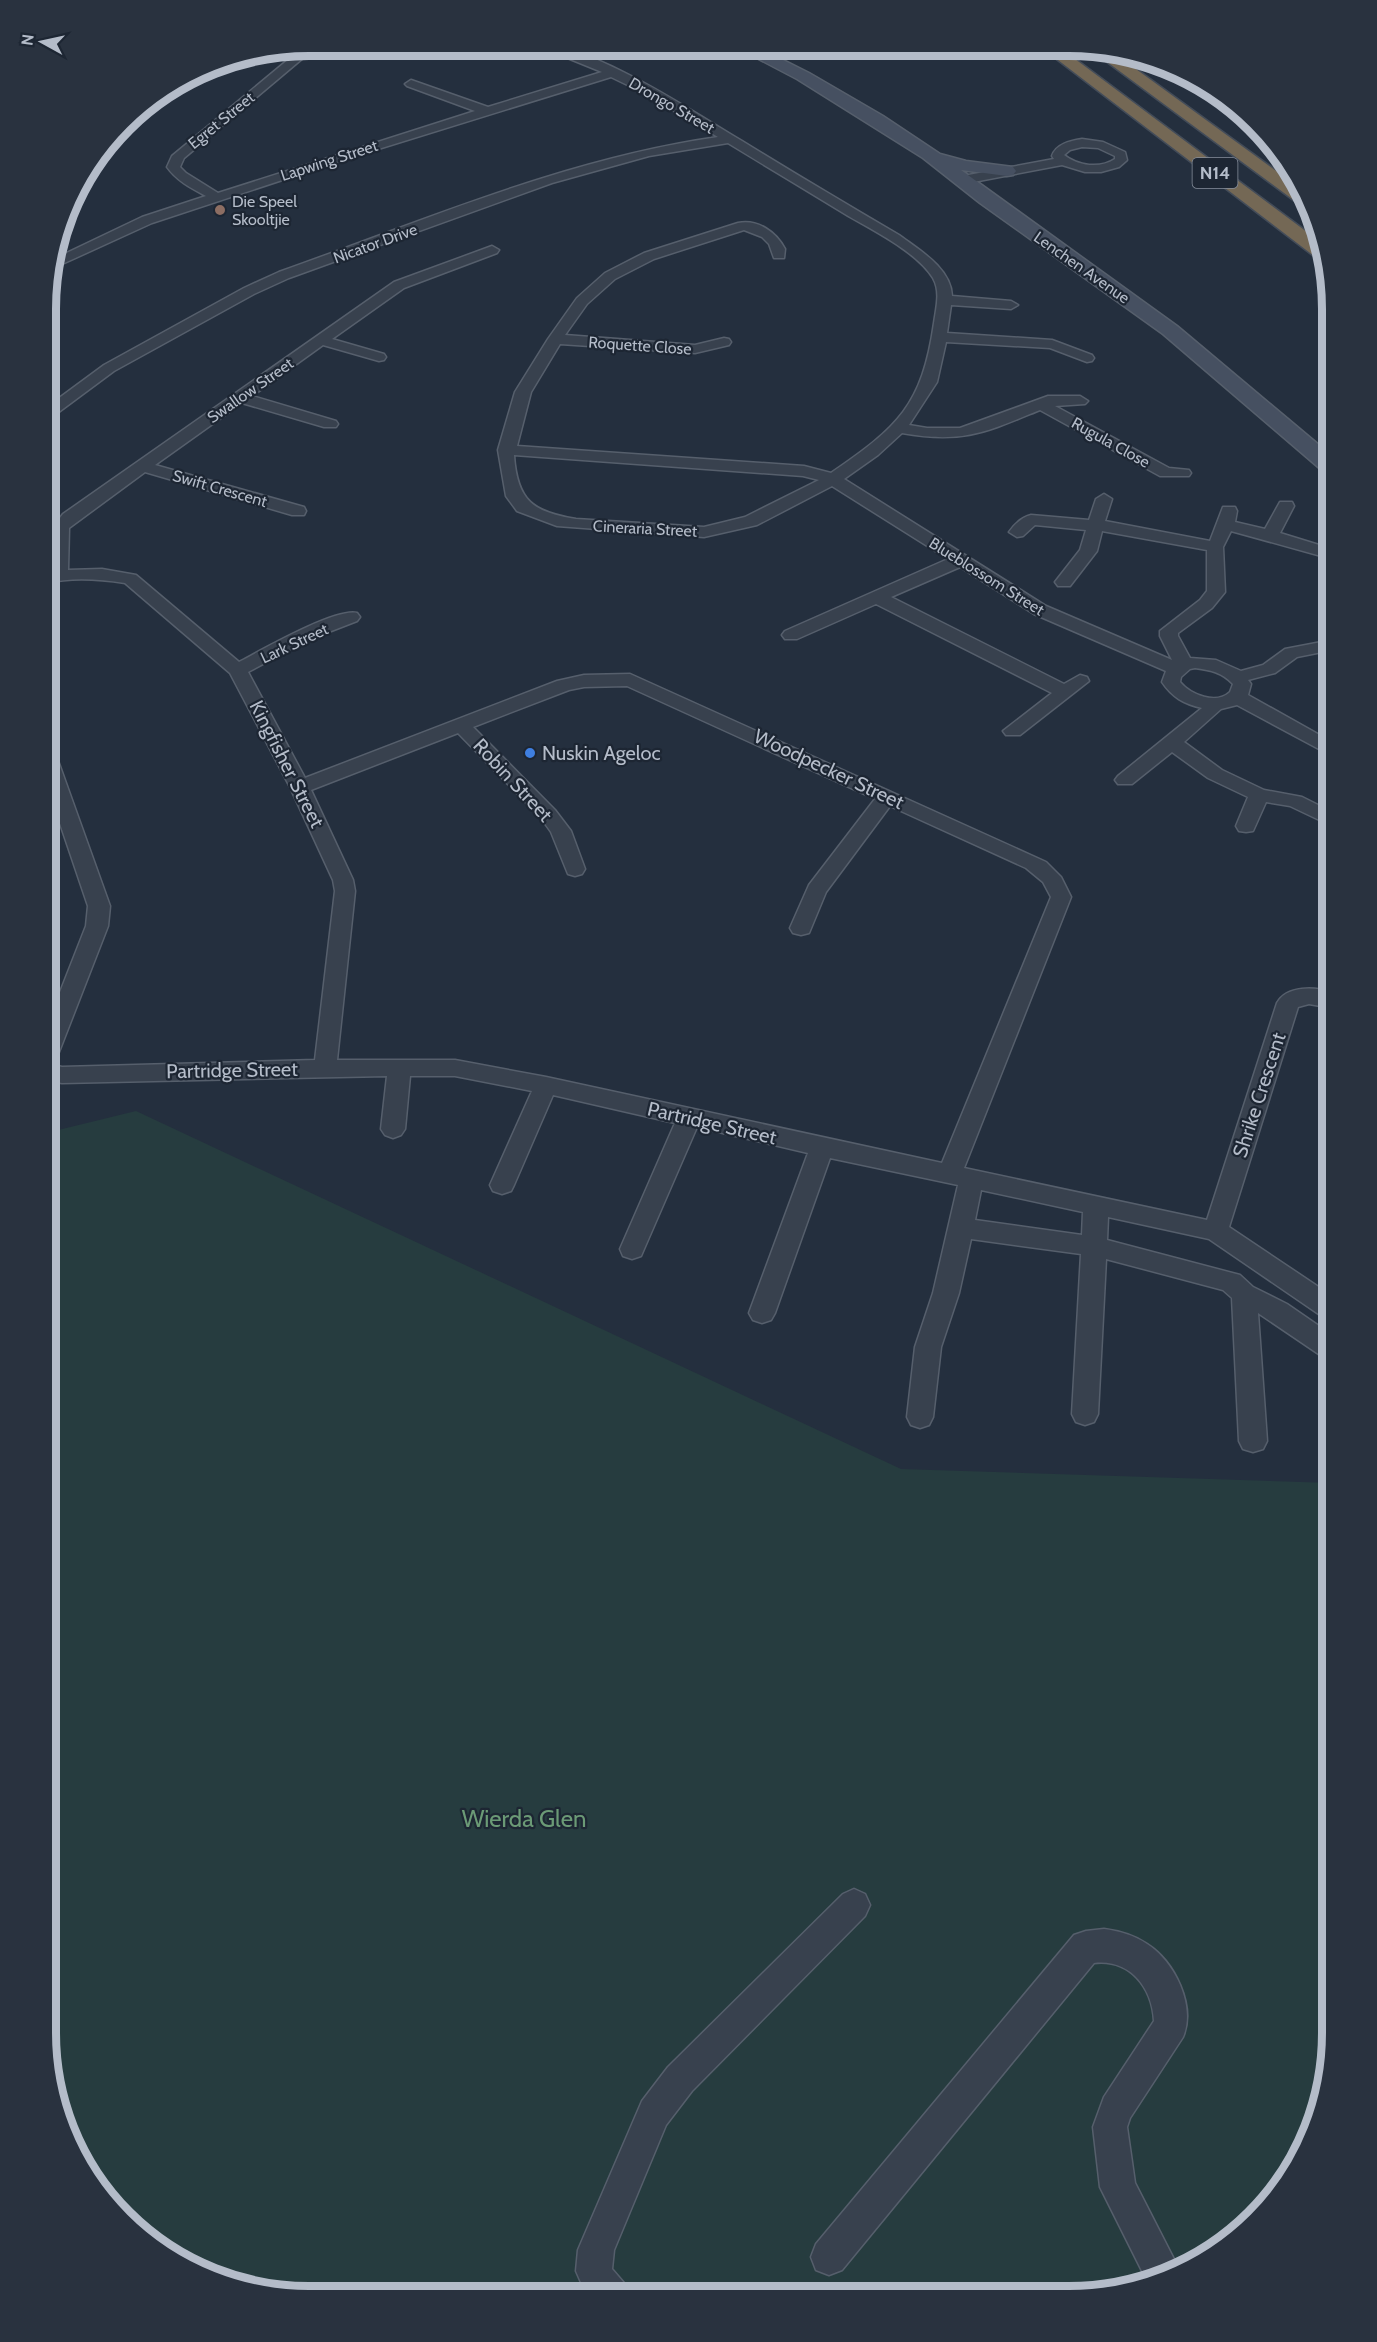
<svg xmlns="http://www.w3.org/2000/svg" width="1377" height="2342" font-family="Cabin,sans-serif">
	<style>
		.green { fill: #263c3f }
		.lines { fill: none; stroke-linecap: round; stroke-linejoin: round }
		.minor-casing { stroke: #565f6c; stroke-width: 3 }
		.secondary-casing { stroke: #565f6c; stroke-width: 3 }
		.motorway-casing { stroke: #434c59; stroke-width: 3 }
		.minor { fill: #38414e; fill-rule: evenodd }
		.secondary { fill: #465061; fill-rule: evenodd }
		.motorway { fill: #746855; fill-rule: evenodd }
		.education-dot { fill: #8d6e63; stroke: #1d2633; stroke-width: 2 }
		.shop-dot { fill: #3f7fe0; stroke: #1d2633; stroke-width: 2 }
		.labels { text-anchor: middle; stroke-width: 4.5; stroke-linejoin: round; paint-order: stroke }
		.far-street-label { font-size: 16px; fill: #b4bcc9; stroke: #1d2633 }
		.far-poi-label { font-size: 16px; fill: #b4bcc9; stroke: #1d2633; text-anchor: start }
		.shield { fill: #1d2633; stroke: #878f9c; stroke-width: 1.5 }
		.shield-label { font-size: 18px; font-weight: bold; fill: #b4bcc9 }
		.poi-label { font-size: 20px; fill: #b4bcc9; stroke: #1d2633; text-anchor: start }
		.street-label { font-size: 20px; fill: #b4bcc9; stroke: #1d2633 }
		.near-park-label { font-size: 24px; fill: #6b9a76; stroke: #1d2633 }
		.rim { fill: none; stroke: #b4bcc9; stroke-width: 8 }
	</style>
	<rect width="100%" height="100%" fill="#242f3e"/>
	<path class="green" d="M136 1111 901 1469 1332 1483 1331 2051 1318 2118 1278 2194 1229 2243 1169 2277 1069 2297 275 2295 208 2277 148 2243 99 2194 65 2134 45 2033 46 1133Z"/>
	<g class="lines">
		<defs>
			<path id="minor" d="M309 45H323L303 58 184 158 180 167 186 173 218 193 475 111 407 86 405 84 411 80 488 107 602 72 538 46C590 42 696 114 742 141 794 173 846 204 899 235 919 250 951 268 952 296L1011 301 1018 305 1011 309 951 305 947 333 1052 340 1092 355 1094 358 1092 361 1087 362 1050 348 946 342 937 382 909 425 927 428H960L1048 396H1080L1088 401 1085 404 1055 406 1169 468 1189 470 1191 473 1189 476H1160L1040 410C986 432 963 444 902 433L878 455 844 479 1046 606 1172 660 1160 636V631L1200 600 1207 591V550L1102 531 1097 551 1070 586H1058L1055 582 1080 550 1086 530 1035 525 1023 536 1017 537 1009 532C1014 525 1022 517 1031 515L1089 520 1096 499 1104 494 1112 499 1105 521 1210 541 1223 507H1235L1237 511 1235 522 1265 529 1280 502H1292L1294 506 1280 533 1332 549V559L1231 531 1223 547 1225 592 1212 608 1178 633V636L1190 658 1216 660 1241 671 1263 665 1285 649 1332 640V650L1297 657 1275 673 1248 680 1251 684 1248 695 1332 742V756L1237 705 1221 709 1184 742 1222 770 1264 790 1302 797 1332 812V826L1290 806 1266 802 1253 831 1246 832 1239 831 1236 826 1248 797 1208 778 1172 752 1132 784H1118L1115 780 1118 776 1202 708C1184 704 1172 697 1162 682L1166 671 1034 614 960 567 891 597 1064 684 1080 675 1087 677 1089 681 1020 735H1006L1003 731 1052 693 876 604 797 639H785L782 635 785 631 948 559 832 486 757 525 704 537 557 526 517 511 506 496 498 450 515 392 548 339 577 298 605 273 644 253 738 223C758 219 776 232 785 249L784 258H774L769 244 762 237 744 230 654 259 615 279 587 304 565 335 695 345 724 338 729 339 731 342 729 345 695 353 560 344 531 392 517 446 804 466 831 473C898 427 922 406 934 323 936 308 941 292 933 278 916 251 872 230 845 214 806 190 767 167 728 143L649 156 552 183 289 278 254 294 114 371 52 417 47 419V407L104 365 244 288 279 272C423 221 565 159 718 137L642 92 611 77 346 159 152 223 49 270 52 260 142 217 206 196C191 188 177 181 167 167L172 156 295 54ZM514 455 803 476 819 480 745 517 704 527 576 519C533 512 517 501 514 455ZM1195 668C1210 670 1222 672 1233 684L1230 692C1216 705 1191 695 1180 682L1181 677 1190 669Z
				M1082 139 1103 142 1125 152 1127 160 1119 167 1101 172H1085L1062 165 963 184 957 180 963 176 1054 159 1052 156C1056 144 1070 141 1082 139ZM1082 147 1098 148 1115 156V159C1100 169 1078 166 1064 155L1070 150Z
				M492 246 499 250 497 253 404 288 332 339 384 354 386 357 384 360 379 361 323 345 252 396 336 421 338 424 336 427H324L242 403 155 465 304 507 306 511 304 515H292L145 472 69 528 68 570 102 569 136 575 239 662C262 650 335 608 357 613L360 617 357 621 308 640 248 672 305 778 557 681 584 675 630 674 1046 862 1061 877 1071 897 964 1168 1207 1220 1277 1003C1287 985 1315 987 1332 992V1008L1309 1004 1298 1007 1229 1227 1332 1296V1320L1323 1317 1209 1239 1108 1217 1107 1240 1240 1275 1253 1287 1287 1304 1332 1335V1360L1323 1357 1258 1313 1267 1441 1263 1449 1253 1452 1243 1449 1239 1441 1232 1298 1223 1290 1106 1259 1098 1414 1094 1422 1085 1425 1076 1422 1072 1414 1081 1254 971 1239 959 1293 941 1347 933 1417 929 1425 920 1428 911 1425 907 1417 915 1347 933 1293 958 1185 830 1158 775 1313 771 1320 762 1323 753 1320 749 1313 808 1153 697 1127 644 1249 641 1256 632 1259 623 1256 620 1249 675 1123 553 1095 514 1185 511 1191 502 1194 493 1191 490 1185 532 1091 455 1076H410L405 1129 401 1135 393 1138 385 1135 381 1129 387 1076 62 1083 46 1080V1028L86 926 88 906 47 785V752L54 754 57 758 110 906 108 926 57 1057 54 1063 49 1064 62 1067 315 1060 335 891 333 880 290 787 230 673 125 583C99 579 72 577 47 583V573L50 572 53 527 63 514 394 282ZM627 686 875 799 809 885 790 928 793 933 801 935 809 933 826 892 890 806 1026 868 1043 882 1051 897 942 1163 546 1077 455 1060H337L355 891 353 880 311 790 458 733 541 818 551 832 568 874 575 876 582 874 585 869 571 831 555 810 473 727 569 690 584 687ZM981 1190 1083 1212 1082 1235 975 1220Z
				M854 1889 865 1894 870 1905 865 1916 692 2091 666 2125 614 2250 612 2269 624 2283 629 2296H587L576 2271 578 2250 642 2101 668 2067 843 1894Z
				M1104 1929C1119 1931 1134 1935 1147 1944 1175 1962 1196 2006 1183 2037L1130 2118 1127 2127 1135 2183 1180 2271 1169 2277 1147 2281 1100 2187 1093 2127 1104 2097 1154 2021C1152 1987 1130 1959 1094 1963L842 2270 829 2275 816 2270 811 2257 816 2244 1074 1935 1086 1931Z"/>
			<path id="secondary" d="M734 46H755L809 73 883 116 940 154 966 161 1013 167 1016 171 1013 175 1007 176 961 170 1177 326 1332 456V474L1324 472 1163 334 980 203 923 158 797 79Z"/>
			<path id="motorway" d="M1041 47H1059L1319 241 1322 257 1314 256Z
				M1087 47 1107 48 1301 189 1312 208 1303 207Z"/>
		</defs>
		<use href="#minor" class="minor-casing"/>
		<use href="#secondary" class="secondary-casing"/>
		<use href="#motorway" class="motorway-casing"/>
		<use href="#minor" class="minor"/>
		<use href="#secondary" class="secondary"/>
		<use href="#motorway" class="motorway"/>
	</g>
	<circle class="education-dot" cx="220" cy="210" r="6"/>
	<circle class="shop-dot" cx="530" cy="753" r="6"/>
	<g class="labels">
		<g class="far-street-label">
			<text transform="translate(672 105) rotate(30)" y="6">Drongo Street</text>
			<text transform="translate(221 120) rotate(-39)" y="6">Egret Street</text>
			<text transform="translate(329 160) rotate(-18)" y="6">Lapwing Street</text>
			<text transform="translate(375 243) rotate(-20)" y="6">Nicator Drive</text>
			<text transform="translate(1082 267) rotate(35)" y="6">Lenchen Avenue</text>
			<text transform="translate(640 345) rotate(4)" y="6">Roquette Close</text>
			<text transform="translate(250 390) rotate(-35)" y="6">Swallow Street</text>
			<text transform="translate(1111 442) rotate(29)" y="6">Rugula Close</text>
			<text transform="translate(220 488) rotate(16)" y="6">Swift Crescent</text>
			<text transform="translate(645 528) rotate(3)" y="6">Cineraria Street</text>
			<text transform="translate(987 576) rotate(32)" y="6">Blueblossom Street</text>
			<text transform="translate(294 643) rotate(-25)" y="6">Lark Street</text>
		</g>
		<g class="far-poi-label">
			<text x="232" y="207">Die Speel<tspan x="232" dy="18">Skooltjie</tspan></text>
		</g>
		<rect class="shield" x="1192.5" y="158" width="45" height="30" rx="4.5"/>
		<g class="shield-label">
			<text x="1215" y="179">N14</text>
		</g>
		<g class="poi-label">
			<text x="542" y="760">Nuskin Ageloc</text>
		</g>
		<g class="street-label">
			<text transform="translate(287 764) rotate(63)" y="7">Kingfisher Street</text>
			<text transform="translate(829 769) rotate(25)" y="7">Woodpecker Street</text>
			<text transform="translate(513 780) rotate(47)" y="7">Robin Street</text>
			<text transform="translate(232 1070) rotate(-1)" y="7">Partridge Street</text>
			<text transform="translate(1259 1095) rotate(-72)" y="7">Shrike Crescent</text>
			<text transform="translate(712 1123) rotate(13)" y="7">Partridge Street</text>
		</g>
		<g class="near-park-label">
			<text x="524" y="1827">Wierda Glen</text>
		</g>
	</g>
	<path d="M0 0H1377V2342H0ZM309 56H1069A253 253 0 0 1 1322 309V2033A253 253 0 0 1 1069 2286H309A253 253 0 0 1 56 2033V309A253 253 0 0 1 309 56Z" fill="#29323f" fill-rule="evenodd"/>
	<path class="rim" d="M309 56H1069A253 253 0 0 1 1322 309V2033A253 253 0 0 1 1069 2286H309A253 253 0 0 1 56 2033V309A253 253 0 0 1 309 56Z"/>
	<g transform="translate(42 42) rotate(278)" stroke="#1d2633" stroke-width="4.5" paint-order="stroke">
	<path d="M0-4.5L10 22L0 15L-10 22Z" fill="#b4bcc9"/>
	<text y="-9" font-size="16" font-weight="bold" text-anchor="middle" fill="#b4bcc9">N</text>
	</g>
</svg>
